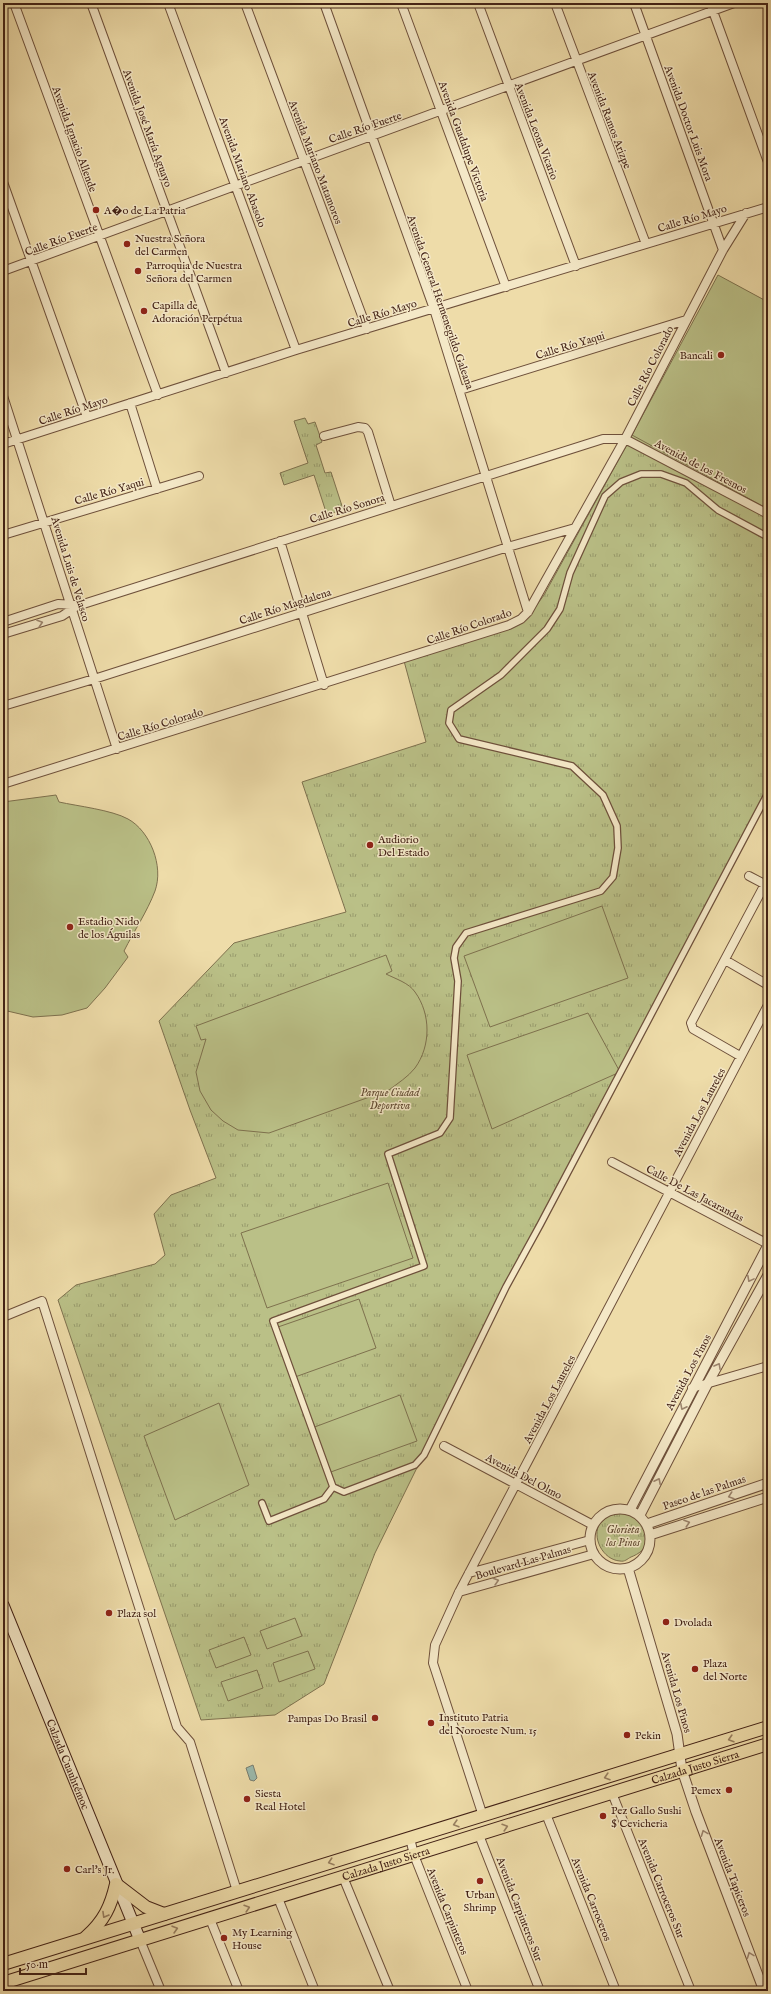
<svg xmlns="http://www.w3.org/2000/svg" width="771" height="1994" font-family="'IM FELL English',serif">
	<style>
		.grass { fill: url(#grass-tufts); stroke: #7e714e }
		.pitch { fill: #bac087; stroke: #7e714e }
		.water { fill: #9abaad; stroke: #777d71 }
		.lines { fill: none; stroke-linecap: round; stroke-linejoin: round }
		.pedestrian-casing { stroke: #6e503b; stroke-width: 8 }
		.minor-casing { stroke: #6e503b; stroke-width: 10 }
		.tertiary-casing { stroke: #6e503b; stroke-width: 11 }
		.secondary-casing { stroke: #432216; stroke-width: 13 }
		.primary-casing { stroke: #432216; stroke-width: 14 }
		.pedestrian { stroke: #f4e8c7; stroke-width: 5.5 }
		.minor { stroke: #f4e8c7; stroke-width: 8 }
		.tertiary { stroke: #f4e8c7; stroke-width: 9 }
		.secondary { stroke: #f4e8c7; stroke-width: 11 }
		.primary { stroke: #eedca9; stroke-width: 12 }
		.oneway { stroke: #9c856e }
		.oneway2 { stroke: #987f60 }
		.poi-dot { fill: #8f2418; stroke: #f4e8c7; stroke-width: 1.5 }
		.labels { text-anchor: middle; stroke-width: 3; stroke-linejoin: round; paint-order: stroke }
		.street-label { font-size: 11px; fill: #432216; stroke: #f4e8c7 }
		.poi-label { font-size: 11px; fill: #432216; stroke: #f4e8c7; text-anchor: start }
		.park-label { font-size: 11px; font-style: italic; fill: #614a32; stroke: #f4e8c7 }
	</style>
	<defs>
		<pattern id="grass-tufts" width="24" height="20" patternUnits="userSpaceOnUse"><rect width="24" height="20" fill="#bac087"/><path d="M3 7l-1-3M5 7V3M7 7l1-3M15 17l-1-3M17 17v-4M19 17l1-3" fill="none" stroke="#999c6d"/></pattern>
	</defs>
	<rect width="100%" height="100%" fill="#eedca9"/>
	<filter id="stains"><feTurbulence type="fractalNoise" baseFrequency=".005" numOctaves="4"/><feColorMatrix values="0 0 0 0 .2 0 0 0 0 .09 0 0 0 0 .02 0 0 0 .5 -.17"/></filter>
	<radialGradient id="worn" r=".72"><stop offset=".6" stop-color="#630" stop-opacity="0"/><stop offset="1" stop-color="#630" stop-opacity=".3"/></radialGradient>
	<path class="grass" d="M305 418 308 424 315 422 322 442 316 445 325 473 331 472 343 509 327 515 314 475 284 485 280 473 308 463 294 421Z
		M634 432 768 471V793L506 1287 375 1553 324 1684 275 1715 201 1720 58 1300 76 1285 155 1264 165 1255 154 1214 171 1195 216 1178 190 1110 159 1021 234 943 346 912 302 782 426 742 404 661 528 617 544 595Z
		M627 1510C642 1514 647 1527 649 1541 645 1549 639 1554 631 1557 627 1559 625 1562 620 1561 603 1560 591 1537 600 1523 603 1520 607 1518 610 1515 616 1511 620 1510 627 1510Z"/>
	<path class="pitch" d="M718 275 768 302V509L632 435Z
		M56 795 59 802C77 806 112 810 128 819 150 831 164 866 155 891 147 912 134 931 124 951L128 957 105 988 87 1008 62 1015 33 1017 3 1010V802Z
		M602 906 628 978 490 1027 464 956Z
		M386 955 392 971 386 974C396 979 409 983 415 992 431 1014 431 1046 415 1068 408 1077 398 1083 389 1090L269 1133 238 1130 223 1121 211 1110 200 1091 196 1072 206 1039 201 1040 196 1026Z
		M588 1013 620 1072 492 1129 467 1055Z
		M388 1183 413 1258 267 1308 241 1233Z
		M359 1299 376 1348 295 1377 278 1327Z
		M400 1395 417 1441 328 1473 312 1428Z
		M219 1403 249 1485 175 1520 144 1436Z
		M295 1618 302 1636 267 1649 260 1631Z
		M244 1637 251 1655 216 1668 209 1650Z
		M308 1651 315 1669 279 1682 273 1663Z
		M257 1670 263 1688 228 1701 221 1682Z"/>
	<path class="water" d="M253 1765 257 1778 254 1781 250 1780 246 1768Z"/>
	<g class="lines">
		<defs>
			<path id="pedestrian" d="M768 537 718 510 686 483 661 474H641L621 482 605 496 570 573 560 609 547 629 501 675 451 710 449 723 459 739 572 766 603 795 617 826 618 848 613 877 601 891 466 933 456 947 454 958 458 981 450 1118 440 1133 388 1154 424 1266 273 1321 333 1487 344 1492 415 1465 424 1455 506 1287 540 1225 768 793
				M262 1503 269 1521 324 1499 333 1487"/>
			<path id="minor" d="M14 3 158 395
				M91 3 226 373
				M168 3 296 350
				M245 3 367 329
				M324 3 434 309 528 612
				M401 3 506 287
				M478 3 576 266
				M555 3 646 244
				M634 3 723 250
				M710 3 768 162
				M3 182 87 417
				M3 271 734 3
				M460 390 686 320
				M3 396 117 749
				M130 403 157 489
				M324 436 358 427 365 428 368 432 391 506
				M3 444 296 350 768 207
				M3 535 199 476
				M280 541 324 685
				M3 622 58 604 75 605
				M3 634 62 616 77 606 603 439H625L768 514
				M3 706 94 679 508 547 575 528
				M3 784 509 625 521 619 528 612 625 439 723 250 746 213
				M749 876 768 886
				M725 960 768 985
				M740 1056 693 1029 691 1023 765 884
				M612 1162 768 1244
				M3 1317 42 1301 177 1727 190 1742 237 1891
				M692 1388 768 1366
				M444 1446 593 1525
				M469 1573 590 1540
				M459 1592 594 1554
				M612 1793 691 1991
				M546 1814 616 1991
				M483 1816 433 1663 435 1645 459 1592 768 1005
				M479 1835 540 1991
				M410 1838 414 1855 468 1991
				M343 1877 390 1991
				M278 1898 315 1991
				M210 1919 239 1991
				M140 1940 161 1991"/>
			<path id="tertiary" d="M590 1539a30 30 0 1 1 60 0a30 30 0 1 1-60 0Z
				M630 1510 768 1245
				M640 1515 708 1383 768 1275
				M647 1524 768 1483
				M650 1535 768 1497
				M628 1568 677 1734 682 1770 696 1812 764 1991"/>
			<g id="secondary">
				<path id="s1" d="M3 1605 140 1940"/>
			</g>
			<g id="primary">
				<path d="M86 1937C104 1921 111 1906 116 1884L146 1907 164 1914"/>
				<path d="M3 1964 768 1727"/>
				<path id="s2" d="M3 1983 768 1744"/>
			</g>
		</defs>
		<use href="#pedestrian" class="pedestrian-casing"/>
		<use href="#minor" class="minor-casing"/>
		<use href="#tertiary" class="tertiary-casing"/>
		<use href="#secondary" class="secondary-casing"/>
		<use href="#primary" class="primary-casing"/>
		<use href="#pedestrian" class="pedestrian"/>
		<use href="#minor" class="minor"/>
		<use href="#tertiary" class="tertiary"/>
		<use href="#secondary" class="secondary"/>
		<use href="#primary" class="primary"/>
	</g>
	<defs><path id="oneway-chevron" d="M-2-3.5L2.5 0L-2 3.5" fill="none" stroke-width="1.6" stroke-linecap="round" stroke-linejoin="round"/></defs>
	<g class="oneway">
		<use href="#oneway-chevron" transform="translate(40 623) rotate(-18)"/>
		<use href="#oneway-chevron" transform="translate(750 1279) rotate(118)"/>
		<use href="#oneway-chevron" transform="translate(718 1366) rotate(-61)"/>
		<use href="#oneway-chevron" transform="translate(683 1407) rotate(117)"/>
		<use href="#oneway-chevron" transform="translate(658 1481) rotate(-63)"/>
		<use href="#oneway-chevron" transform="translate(731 1496) rotate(161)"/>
		<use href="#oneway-chevron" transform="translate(687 1523) rotate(-18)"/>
		<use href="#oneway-chevron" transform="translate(496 1581) rotate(-16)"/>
		<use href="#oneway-chevron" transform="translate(704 1833) rotate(-111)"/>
		<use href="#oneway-chevron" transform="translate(750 1955) rotate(-111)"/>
	</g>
	<g class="oneway2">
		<use href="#oneway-chevron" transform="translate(731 1739) rotate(163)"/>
		<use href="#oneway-chevron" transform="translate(607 1777) rotate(163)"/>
		<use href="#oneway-chevron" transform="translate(456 1824) rotate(164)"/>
		<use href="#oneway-chevron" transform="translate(505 1827) rotate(-17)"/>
		<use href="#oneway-chevron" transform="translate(331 1862) rotate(162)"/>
		<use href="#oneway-chevron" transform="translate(247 1908) rotate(-17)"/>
		<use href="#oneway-chevron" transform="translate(105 1915) rotate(120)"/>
		<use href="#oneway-chevron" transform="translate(175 1929) rotate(-16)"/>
	</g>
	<g class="poi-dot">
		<circle cx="96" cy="210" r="4"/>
		<circle cx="127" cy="244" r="4"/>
		<circle cx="138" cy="271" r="4"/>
		<circle cx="144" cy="311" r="4"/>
		<circle cx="721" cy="355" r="4"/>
		<circle cx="370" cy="845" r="4"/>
		<circle cx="70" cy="927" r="4"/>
		<circle cx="109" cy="1613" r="4"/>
		<circle cx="666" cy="1622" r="4"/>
		<circle cx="695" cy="1669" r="4"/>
		<circle cx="375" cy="1718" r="4"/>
		<circle cx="431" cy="1723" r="4"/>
		<circle cx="627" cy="1735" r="4"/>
		<circle cx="729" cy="1790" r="4"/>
		<circle cx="247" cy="1799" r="4"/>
		<circle cx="603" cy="1816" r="4"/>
		<circle cx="67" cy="1869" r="4"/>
		<circle cx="480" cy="1881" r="4"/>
		<circle cx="224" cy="1938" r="4"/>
	</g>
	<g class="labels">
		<g class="street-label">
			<text transform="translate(610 120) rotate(69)" y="4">Avenida Ramos Arizpe</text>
			<text transform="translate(689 123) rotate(70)" y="4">Avenida Doctor Luis Mora</text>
			<text transform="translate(365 127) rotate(-19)" y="4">Calle Río Fuerte</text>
			<text transform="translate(148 128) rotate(70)" y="4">Avenida José María Aguayo</text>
			<text transform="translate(537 131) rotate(69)" y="4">Avenida Leona Vicario</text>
			<text transform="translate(75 139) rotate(70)" y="4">Avenida Ignacio Allende</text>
			<text transform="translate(464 141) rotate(70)" y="4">Avenida Guadalupe Victoria</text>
			<text transform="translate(316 162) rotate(69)" y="4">Avenida Mariano Matamoros</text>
			<text transform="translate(243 172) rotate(70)" y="4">Avenida Mariano Abasolo</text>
			<text transform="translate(692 218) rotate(-17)" y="4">Calle Río Mayo</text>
			<text transform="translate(61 239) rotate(-20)" y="4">Calle Río Fuerte</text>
			<text transform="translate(441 302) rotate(71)" y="4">Avenida General Hermenegildo Galeana</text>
			<text transform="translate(382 313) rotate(-17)" y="4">Calle Río Mayo</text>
			<text transform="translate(570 345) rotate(-17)" y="4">Calle Río Yaqui</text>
			<text transform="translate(650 366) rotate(-63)" y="4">Calle Río Colorado</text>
			<text transform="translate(73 410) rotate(-18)" y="4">Calle Río Mayo</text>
			<text transform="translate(701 466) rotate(28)" y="4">Avenida de los Fresnos</text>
			<text transform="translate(109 491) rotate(-16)" y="4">Calle Río Yaqui</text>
			<text transform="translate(347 508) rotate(-17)" y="4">Calle Río Sonora</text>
			<text transform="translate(71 569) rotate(73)" y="4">Avenida Luis de Velasco</text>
			<text transform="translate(285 606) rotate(-18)" y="4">Calle Río Magdalena</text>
			<text transform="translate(469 626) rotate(-19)" y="4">Calle Río Colorado</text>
			<text transform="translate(160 724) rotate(-17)" y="4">Calle Río Colorado</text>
			<text transform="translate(699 1112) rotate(-62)" y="4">Avenida Los Laureles</text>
			<text transform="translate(695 1193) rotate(28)" y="4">Calle De Las Jacarandas</text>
			<text transform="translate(688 1372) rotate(-62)" y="4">Avenida Los Pinos</text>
			<text transform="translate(549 1399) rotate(-62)" y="4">Avenida Los Laureles</text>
			<text transform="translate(524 1476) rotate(28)" y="4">Avenida Del Olmo</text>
			<text transform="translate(704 1492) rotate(-19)" y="4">Paseo de las Palmas</text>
			<text transform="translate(523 1562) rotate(-16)" y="4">Boulevard Las Palmas</text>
			<text transform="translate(677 1692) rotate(74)" y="4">Avenida Los Pinos</text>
			<text dy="4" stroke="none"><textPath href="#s1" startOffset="172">Calzada Cuauhtémoc</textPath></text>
			<text dy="4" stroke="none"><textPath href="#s2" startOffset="725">Calzada Justo Sierra</textPath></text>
			<text dy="4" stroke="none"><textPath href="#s2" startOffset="401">Calzada Justo Sierra</textPath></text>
			<text transform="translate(733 1877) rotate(69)" y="4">Avenida Tapiceros</text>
			<text transform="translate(662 1888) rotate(68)" y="4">Avenida Carroceros Sur</text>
			<text transform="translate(592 1899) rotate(68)" y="4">Avenida Carroceros</text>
			<text transform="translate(520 1909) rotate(69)" y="4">Avenida Carpinteros Sur</text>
			<text transform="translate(448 1911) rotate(68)" y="4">Avenida Carpinteros</text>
		</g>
		<g class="poi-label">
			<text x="104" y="214">A�o de La Patria</text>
			<text x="135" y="242">Nuestra Señora<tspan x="135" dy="13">del Carmen</tspan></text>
			<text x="146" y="269">Parroquia de Nuestra<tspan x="146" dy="13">Señora del Carmen</tspan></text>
			<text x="152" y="309">Capilla de<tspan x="152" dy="13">Adoración Perpétua</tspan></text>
			<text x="713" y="359" text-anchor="end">Bancali</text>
			<text x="378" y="843">Audiorio<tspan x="378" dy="13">Del Estado</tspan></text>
			<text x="78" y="925">Estadio Nido<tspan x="78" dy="13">de los Águilas</tspan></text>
			<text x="117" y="1617">Plaza sol</text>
			<text x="674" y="1626">Dvolada</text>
			<text x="703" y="1667">Plaza<tspan x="703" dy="13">del Norte</tspan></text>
			<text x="439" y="1721">Instituto Patria<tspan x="439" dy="13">del Noroeste Num. 15</tspan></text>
			<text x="367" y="1722" text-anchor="end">Pampas Do Brasil</text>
			<text x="635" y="1739">Pekin</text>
			<text x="721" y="1794" text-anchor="end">Pemex</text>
			<text x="255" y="1797">Siesta<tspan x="255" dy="13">Real Hotel</tspan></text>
			<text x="611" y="1814">Pez Gallo Sushi<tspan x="611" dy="13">$ Cevicheria</tspan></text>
			<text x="75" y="1873">Carl's Jr.</text>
			<text x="480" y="1898" text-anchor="middle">Urban<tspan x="480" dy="13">Shrimp</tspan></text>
			<text x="232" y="1936">My Learning<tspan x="232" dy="13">House</tspan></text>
		</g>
		<g class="park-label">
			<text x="390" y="1096">Parque Ciudad<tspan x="390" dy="13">Deportiva</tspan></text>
			<text x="623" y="1533">Glorieta<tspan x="623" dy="13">los Pinos</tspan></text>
		</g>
	</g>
	<rect width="771" height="1994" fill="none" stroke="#eedca9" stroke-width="16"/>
	<rect x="4" y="4" width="763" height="1986" fill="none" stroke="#432216" stroke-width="2"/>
	<rect x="8" y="8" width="755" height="1978" fill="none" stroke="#432216"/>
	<path d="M20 1968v6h66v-6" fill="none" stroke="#432216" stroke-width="2"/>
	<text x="26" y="1968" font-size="12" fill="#432216" stroke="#f4e8c7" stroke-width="3" paint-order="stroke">50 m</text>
	<rect width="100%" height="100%" filter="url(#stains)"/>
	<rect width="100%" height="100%" fill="url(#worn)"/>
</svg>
